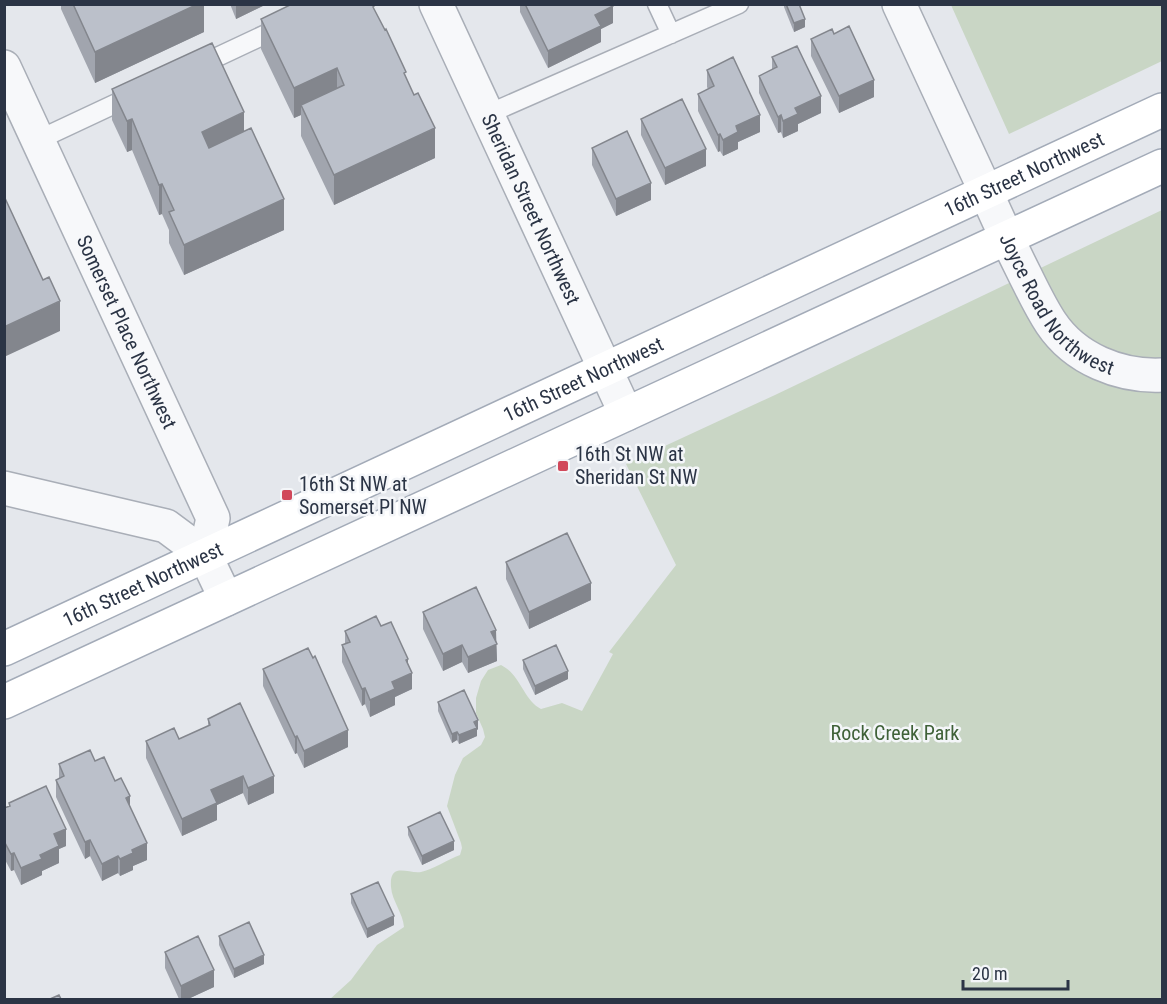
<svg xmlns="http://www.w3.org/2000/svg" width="1167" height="1004" font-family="'Roboto Condensed',sans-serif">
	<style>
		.green { fill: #c9d6c5 }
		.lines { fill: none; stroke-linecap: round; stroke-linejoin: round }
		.service-casing { stroke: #a9aeb7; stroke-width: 21 }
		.minor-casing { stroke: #a9aeb7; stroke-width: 36 }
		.tertiary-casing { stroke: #a9aeb7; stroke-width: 36 }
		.primary-casing { stroke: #a3abb8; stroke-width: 36 }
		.service { stroke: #f7f8fa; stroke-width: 18 }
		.minor { stroke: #f7f8fa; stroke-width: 33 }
		.tertiary { stroke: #f7f8fa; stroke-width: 33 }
		.primary { stroke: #fff; stroke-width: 33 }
		.wall { fill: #a1a5ae }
		.shaded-wall { fill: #83868d }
		.building { fill: #bbc0ca; stroke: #83868d; stroke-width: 1.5 }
		.poi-dot { fill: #d1495b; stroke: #f4f6f9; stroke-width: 2 }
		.labels { text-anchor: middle; stroke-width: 5; stroke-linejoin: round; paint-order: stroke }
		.street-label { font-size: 20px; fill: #2b3445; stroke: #f4f6f9 }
		.poi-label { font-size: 20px; fill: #2b3445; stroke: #f4f6f9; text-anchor: start }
		.park-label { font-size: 20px; fill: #3f6138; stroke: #f4f6f9 }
	</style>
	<rect width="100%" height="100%" fill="#e4e7ec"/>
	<path class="green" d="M951 5H1162V61L1009 134Z
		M1162 210V999L329 1000 351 980 377 945 404 927C403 913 392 901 391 887 389 861 408 874 421 872 432 870 449 859 460 855L462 848 461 843 447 806 455 775 463 758 481 745 485 737 483 729 476 713V698L481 681 488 670 501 665C521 675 523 700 541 709L562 703 582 711 613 654 609 652 676 565 626 464 775 395Z"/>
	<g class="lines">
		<defs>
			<path id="service" d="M657 4 671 34
				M198 66 330 4
				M488 114 739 4
				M38 140 134 95"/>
			<g id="minor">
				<path d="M899 4 986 192"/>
				<path id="s1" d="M4 67 213 518 205 555 226 599"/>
				<path d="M4 488 166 526 205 555"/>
			</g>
			<g id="tertiary">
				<path id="s2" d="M436 4 626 414"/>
				<path id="s3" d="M986 192C998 220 1011 247 1025 275 1033 291 1041 308 1051 323 1075 359 1120 377 1162 375"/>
			</g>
			<g id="primary">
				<path id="s4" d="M4 649 1162 110"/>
				<path d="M4 702 1162 166"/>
			</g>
		</defs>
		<use href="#service" class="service-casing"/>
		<use href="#minor" class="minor-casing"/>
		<use href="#tertiary" class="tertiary-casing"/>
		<use href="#primary" class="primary-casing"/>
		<use href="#service" class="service"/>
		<use href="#minor" class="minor"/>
		<use href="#tertiary" class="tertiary"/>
		<use href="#primary" class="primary"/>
	</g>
	<path class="wall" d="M61 4H204V32L95 83 61 9Z
		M230 4H267L236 19Z
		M520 4H612L613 23 601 29V42L548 68 520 12Z
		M784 4H799L805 27 794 32 784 7Z
		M376 13 406 77 435 158 334 205 301 136V115L294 118 261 49V19Z
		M834 34 874 97 839 113 811 56V39Z
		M772 57 821 113 798 124V131L783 138 781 132 778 133 759 93V76L772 70Z
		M707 70 760 132 738 142V149L723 156 720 151 718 152 698 111V94L708 89 707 87Z
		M112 89 244 131 284 230 184 275 169 243V230L162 214 159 215 132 150 127 152 112 120Z
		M641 119 706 166 665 185 641 135Z
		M592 148 651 200 616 216 592 165Z
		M506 562 591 600 529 629 506 579Z
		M423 612 496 642 497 661 468 673 462 662 443 671 423 629Z
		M381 626 408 663 412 689 395 697V705L370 717 365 704 362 706 342 662V645L345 644V631Z
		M523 660 568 679 535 695 523 669Z
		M263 669 348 747 304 768 297 753 295 754 263 686Z
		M438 702 478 729 477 730V736L459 744 457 740 452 743 438 711Z
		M208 719 274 793 248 805 243 793 217 805V820L182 836 146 758V741L179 739 208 726Z
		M95 761 115 781 130 806 147 860 133 866V870L120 876 118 873 102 881 90 856 85 859 56 797V780L59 779V764Z
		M9 803 66 846 59 849V863L42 871V875L21 885 14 870 11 871 4 858V808L9 806Z
		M408 827 454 850 422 865 408 835Z
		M351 894 394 925 367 938 351 903Z
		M219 936 264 964 234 978 219 945Z
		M165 952 214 987 188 999H179L165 968Z"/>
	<path class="shaded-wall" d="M198 4H204V32L95 83V52Z
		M236 4H267L236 19Z
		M613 6V23L601 29V42L548 68V51L595 15Z
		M805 19V27L794 32V23Z
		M337 68V98L301 105V115L294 118V88Z
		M874 80V97L839 113V96Z
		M821 96V113L798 124V131L783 138V121L795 108Z
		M244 112V143L202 163V132Z
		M760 115V132L738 142V149L723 156V140L736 126Z
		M781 115V132L778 133V117Z
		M132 119V150L127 152V121Z
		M435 128V158L334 205V175Z
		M720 134V151L718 152V135Z
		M706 149V166L665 185V168Z
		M651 183V200L616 216V199Z
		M162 184V214L159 215V185Z
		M284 199V230L184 275V245Z
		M60 301V331L4 357V327Z
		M591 583V600L529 629V612Z
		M496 630 497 661 468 673V657L491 632Z
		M462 645V662L443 671V654Z
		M408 659V675L412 673V689L395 697V705L370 717V700L392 682 406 660Z
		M568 671V679L535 695V686Z
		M365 688V704L362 706V689Z
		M478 720V729L477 730V736L459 744V735L474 722Z
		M348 730V747L304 768V751Z
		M457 732V740L452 743V734Z
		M297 736V753L295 754V737Z
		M243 776V793L217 805V820L182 836V819L211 790Z
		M274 776V793L248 805V788Z
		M130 796V813L126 798Z
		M66 829V846L59 849V863L42 871V875L21 885V868L54 834Z
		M90 840V856L85 859V842Z
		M454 841V850L422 865V856Z
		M147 843V860L133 866V870L120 876V859L132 850Z
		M14 853V870L11 871V854Z
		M118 856V873L102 881V864Z
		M394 916V925L367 938V929Z
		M264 955V964L234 978V969Z
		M214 970V987L188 999H181V986Z"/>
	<path class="building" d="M73 4H198L95 52Z
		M292 4H376L373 7 385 30 386 29 406 72 404 73 414 95 418 93 435 128 334 175 301 105 344 85 337 68 294 88 261 19Z
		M525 4H612L613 6 595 15 601 26 548 51Z
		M786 4H799L805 19 794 23Z
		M849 26 874 80 839 96 811 39 832 29 834 34Z
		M212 43 244 112 202 132 209 148 251 128 284 199 184 245 169 212 174 210 162 184 159 185 132 119 127 121 112 89Z
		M797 46 821 96 795 108 798 114 783 121 781 115 778 117 759 76 777 67 772 57Z
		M733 57 760 115 736 126 738 132 723 140 720 134 718 135 698 94 714 86 707 70Z
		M682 99 706 149 665 168 641 119Z
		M627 131 651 183 616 199 592 148Z
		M4 196 43 280 49 277 60 301 4 327Z
		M567 533 591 583 529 612 506 562Z
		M476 587 496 630 491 632 497 644 468 657 462 645 443 654 423 612Z
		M376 616 381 626 391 622 408 659 406 660 412 673 392 682 395 689 370 700 365 688 362 689 342 645 350 642 345 631Z
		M556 645 568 671 535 686 523 660Z
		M308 648 313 658 315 656 348 730 304 751 297 736 295 737 263 669Z
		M464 690 478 720 474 722 477 728 459 735 457 732 452 734 438 702Z
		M240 703 274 776 248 788 243 776 211 790 217 803 182 819 146 741 174 728 179 739 210 725 208 719Z
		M90 750 95 761 104 757 115 781 121 778 130 796 126 798 147 843 132 850 133 853 120 859 118 856 102 864 90 840 85 842 56 780 64 776 59 764Z
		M46 786 66 829 54 834 59 846 40 855 42 859 21 868 14 853 11 854 4 841V808L10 806 9 803Z
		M440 812 454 841 422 856 408 827Z
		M378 882 394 916 367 929 351 894Z
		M249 922 264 955 234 969 219 936Z
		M198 936 214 970 181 986 165 952Z
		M59 995 61 999H50Z"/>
	<g class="poi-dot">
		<rect x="557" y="460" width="12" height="12" rx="3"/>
		<rect x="281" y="489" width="12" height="12" rx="3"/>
	</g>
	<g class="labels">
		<g class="street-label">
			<text dy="7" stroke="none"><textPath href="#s4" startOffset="1125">16th Street Northwest</textPath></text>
			<text dy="7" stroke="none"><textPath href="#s2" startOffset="226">Sheridan Street Northwest</textPath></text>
			<text dy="7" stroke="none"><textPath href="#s3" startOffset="136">Joyce Road Northwest</textPath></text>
			<text dy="7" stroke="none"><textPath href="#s1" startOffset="292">Somerset Place Northwest</textPath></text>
			<text dy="7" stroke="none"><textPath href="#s4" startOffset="639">16th Street Northwest</textPath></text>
			<text dy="7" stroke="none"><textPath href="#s4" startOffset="153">16th Street Northwest</textPath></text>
		</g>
		<g class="poi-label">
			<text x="575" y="461">16th St NW at<tspan x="575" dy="23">Sheridan St NW</tspan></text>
			<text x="299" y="491">16th St NW at<tspan x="299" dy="23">Somerset Pl NW</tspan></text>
		</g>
		<g class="park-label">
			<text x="895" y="740">Rock Creek Park</text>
		</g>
	</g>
	<rect width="1167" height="1004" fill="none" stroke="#2b3445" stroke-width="12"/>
	<path d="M963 980v9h105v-9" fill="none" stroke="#2b3445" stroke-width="3"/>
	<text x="972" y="980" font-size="18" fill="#2b3445" stroke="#f4f6f9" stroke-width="4.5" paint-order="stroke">20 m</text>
</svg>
